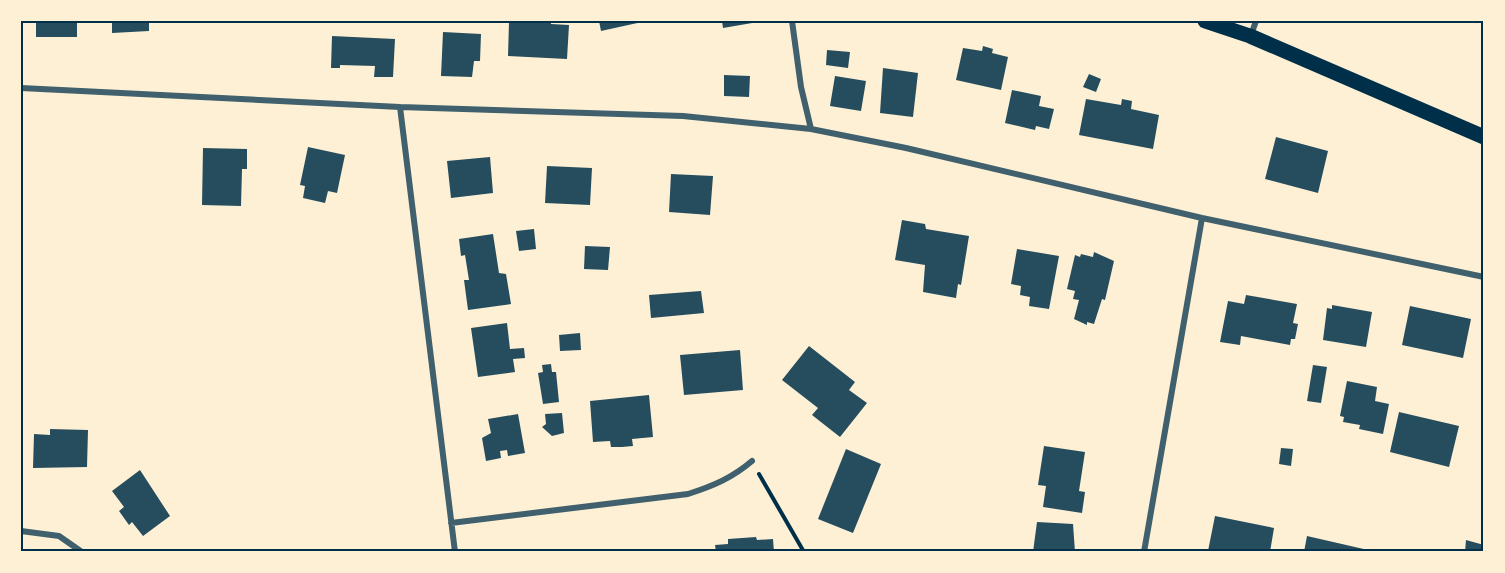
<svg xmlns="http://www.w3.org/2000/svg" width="1505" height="573" font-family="'Sofia Sans Condensed',sans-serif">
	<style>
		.building { fill: #264d5e }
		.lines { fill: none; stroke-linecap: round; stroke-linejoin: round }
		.path { stroke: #003049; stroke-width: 4 }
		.minor { stroke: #3f606c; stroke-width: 6 }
		.primary { stroke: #003049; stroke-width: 15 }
		.neatline { fill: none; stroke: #003049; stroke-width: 2 }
	</style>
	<rect width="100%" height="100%" fill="#fdf0d5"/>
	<path class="building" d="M36 21H77V37H36Z
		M112 21H149V31L112 33Z
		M551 21V24L569 25 567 59 508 56 509 22Z
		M599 21H642V22L601 31Z
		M722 21H758V22L723 28Z
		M443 32 481 34 480 61H474L472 77 441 76Z
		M332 36 395 39 393 77H374L375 66 340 65V68H331Z
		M983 46 993 49 992 53 1008 57 1001 90 956 80 963 48 982 51Z
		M827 50 850 52 848 68 826 65Z
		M883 68 918 73 913 117 880 113Z
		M1089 74 1101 79 1096 92 1083 87Z
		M724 75 750 76 749 97 724 96Z
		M835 76 866 81 861 111 830 106Z
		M1012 90 1041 96 1039 106 1054 109 1049 129 1036 126 1035 130 1005 123Z
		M1086 99 1121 105 1122 99 1132 101 1131 109 1159 115 1153 149 1079 135Z
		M1276 137 1328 151 1318 193 1265 179Z
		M308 147 345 155 337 193 328 191 325 203 303 198 305 186 300 185Z
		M203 148 247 149V169H242L241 206 202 205Z
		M490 157 493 193 451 198 447 161Z
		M547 166 592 168 590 205 545 203Z
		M671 174 713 176 710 215 669 212Z
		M902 220 925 224 926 229 969 236 961 285 958 284 956 298 923 292 925 265 895 260Z
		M534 229 536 249 519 251 516 231Z
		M493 234 499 273 506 274 511 304 468 310 464 280H469L465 255 461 256 459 239Z
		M585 246 610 247 608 270 584 269Z
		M1017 249 1059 256 1049 309 1029 306 1030 297 1020 295 1021 286 1011 284Z
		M1094 252 1114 261 1105 300 1102 299 1094 324 1087 322V325L1074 319 1079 300 1073 299 1075 291 1067 289 1075 255 1080 257 1081 254 1093 257Z
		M701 291 704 313 651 318 649 295Z
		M1246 295 1297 304 1293 323 1298 324 1295 339H1291L1290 345 1241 336 1240 345 1220 342 1228 301 1244 304Z
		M1332 305 1372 312 1366 347 1323 340 1327 308 1332 309Z
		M1410 306 1471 319 1463 358 1402 345Z
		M507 323 510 349 524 348 525 358 513 359 515 372 478 377 471 328Z
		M580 333 581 350 560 351 559 335Z
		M809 346 855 382 849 390 867 403 840 437 812 415 818 408 782 380Z
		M740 350 743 390 684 395 680 355Z
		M551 364 552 372H556L559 402 543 404 538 373 543 372 542 365Z
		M1313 365 1327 367 1321 403 1307 401Z
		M1347 381 1377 387 1375 401 1389 404 1383 434 1359 429 1360 425 1343 422 1344 417 1340 416Z
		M649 395 653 437 632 439 633 446 622 447H611L610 441 593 442 590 401Z
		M1399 412 1459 426 1449 467 1390 452Z
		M562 413 564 433 552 436 542 427 546 424 545 414Z
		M518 414 525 453 508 456 507 450 500 451 501 458 486 461 482 438 491 433 488 419Z
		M50 429 88 430 87 467 33 468 34 434 50 435Z
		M1044 446 1085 452 1079 491 1085 492 1082 513 1043 507 1046 486 1038 485Z
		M1281 448 1293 449 1291 466 1279 464Z
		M846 449 881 464 853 533 818 519Z
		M140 470 170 516 143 536 132 522 129 525 119 511 124 507 112 491Z
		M1215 516 1274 528 1270 552 1208 551Z
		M1037 522 1073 524 1075 552H1033Z
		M1307 536 1368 550V552H1304Z
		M756 537 757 540 773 539 774 552H716L715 545 728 544V539Z
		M1466 540 1484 545V552H1465Z"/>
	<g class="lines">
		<path class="path" d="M759 474 804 552"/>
		<path class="minor" d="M792 21 801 87 811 129
			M1251 35 1256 21
			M21 88 400 107 683 116 811 129 906 148 1202 218 1484 277
			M400 107 455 552
			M451 523 688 494C713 486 732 478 752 461
			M21 531 59 536 82 552
			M1144 552 1202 218"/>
		<path class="primary" d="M1205 21 1250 36 1484 137"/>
	</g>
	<rect width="1505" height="573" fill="none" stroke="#fdf0d5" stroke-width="45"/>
	<rect x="22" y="22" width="1460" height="528" class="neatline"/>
</svg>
